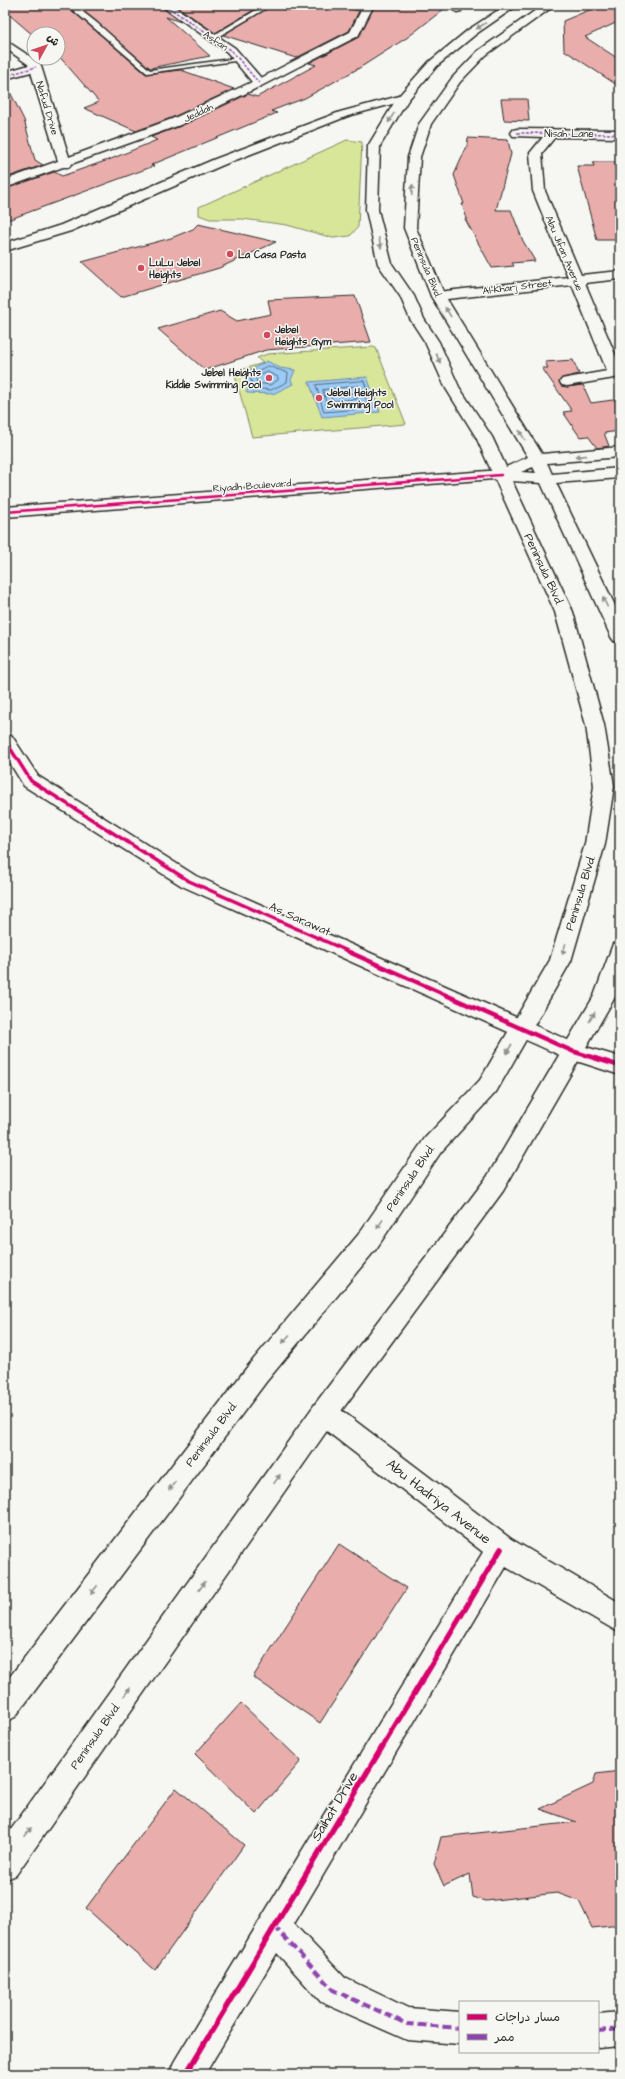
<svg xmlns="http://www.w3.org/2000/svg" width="625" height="2079" font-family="'Architects Daughter','Playpen Sans Arabic',sans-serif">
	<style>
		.green { fill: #d8e699; stroke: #828862 }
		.water { fill: #9acaf6; stroke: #6e8aa5 }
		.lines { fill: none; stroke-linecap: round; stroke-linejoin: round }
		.shore { stroke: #576b7c; stroke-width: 1 }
		.building { fill: #e9aeab; stroke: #2b2b2b }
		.lane-casing { stroke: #2b2b2b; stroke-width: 3 }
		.street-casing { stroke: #2b2b2b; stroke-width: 3 }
		.secondary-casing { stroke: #2b2b2b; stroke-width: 3 }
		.lane { fill: #f6f6f2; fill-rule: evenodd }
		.street { fill: #f6f6f2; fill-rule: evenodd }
		.secondary { fill: #f6f6f2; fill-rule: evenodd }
		.quiet-far1 { stroke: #8e44ad; stroke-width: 1.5; stroke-dasharray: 3 1.5; stroke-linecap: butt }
		.quiet { stroke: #8e44ad; stroke-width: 4; stroke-dasharray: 8 4; stroke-linecap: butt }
		.cycleway-far3-casing { stroke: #f6f6f2; stroke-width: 4 }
		.cycleway-far2-casing { stroke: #f6f6f2; stroke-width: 5.5 }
		.cycleway-far1-casing { stroke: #f6f6f2; stroke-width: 7 }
		.cycleway-casing { stroke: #f6f6f2; stroke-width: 8 }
		.cycleway-far3 { stroke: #d6006c; stroke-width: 2.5 }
		.cycleway-far2 { stroke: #d6006c; stroke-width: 3.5 }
		.cycleway-far1 { stroke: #d6006c; stroke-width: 4.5 }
		.cycleway { stroke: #d6006c; stroke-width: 5.5 }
		.oneway { fill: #90908e }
		.poi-dot { fill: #d1495b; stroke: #f6f6f2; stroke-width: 1.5 }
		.labels { text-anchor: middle; stroke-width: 3; stroke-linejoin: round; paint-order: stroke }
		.far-street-label { font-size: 10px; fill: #2b2b2b; stroke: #f6f6f2 }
		.far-poi-label { font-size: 10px; font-weight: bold; fill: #2b2b2b; stroke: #f6f6f2; text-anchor: start }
		.street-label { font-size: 12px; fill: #2b2b2b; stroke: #f6f6f2 }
		.near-street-label { font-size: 14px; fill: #2b2b2b; stroke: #f6f6f2 }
	</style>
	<rect width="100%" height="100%" fill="#f6f6f2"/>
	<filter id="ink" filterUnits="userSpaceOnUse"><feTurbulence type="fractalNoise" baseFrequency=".025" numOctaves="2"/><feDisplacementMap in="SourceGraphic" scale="8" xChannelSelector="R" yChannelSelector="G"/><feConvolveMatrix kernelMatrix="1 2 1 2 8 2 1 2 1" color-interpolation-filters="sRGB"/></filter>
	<g filter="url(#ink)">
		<path class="green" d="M347 140 362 142 358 227 350 236 333 238 287 225 243 219H210L199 215V207Z
			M373 347 376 348 406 424 252 437 234 372 263 363 257 358 267 354Z"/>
		<path class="water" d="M267 361 280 368 295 370 291 380 293 384 273 394 247 393 246 392 248 389 246 379 242 372H247Z
			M367 377 380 412 322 417 309 382Z"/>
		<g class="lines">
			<path class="shore" d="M268 366 288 373 287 382 271 390 253 388 250 375Z
				M268 372 278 377V380L270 385 257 383 256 378Z
				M364 381 373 408 324 412 316 385Z
				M360 386 367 401 366 404 327 406 323 390Z
				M356 393 357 399 333 401 331 397 332 395Z"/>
		</g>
		<path class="building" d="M5 5H66L146 74 181 70 234 89 171 118 136 131 84 108 99 102 58 55V34H34V36L5 11Z
			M76 5H159L181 22 166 17 210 56 150 68Z
			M175 5H262L215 33Z
			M273 5H333L359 11 349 31 296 58 223 35Z
			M375 5H449L408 37 361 67 305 98 271 111 277 113 151 165 154 166 5 221V189L54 172 62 176 111 159 157 140 151 137 181 126 248 94 257 97 316 65 309 63 359 37Z
			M601 5H620V21L585 37 620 60V87L564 50 563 21Z
			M5 82 24 120 35 160 43 165 5 178Z
			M501 99H527L529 121 504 120Z
			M468 138 508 140 511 154 496 210H511L523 241 535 261 512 263 514 266 492 268 465 219H467L462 204H464L454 175 467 146Z
			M593 162H620V240H597L577 166H594Z
			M198 224 276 242 219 268 121 297 82 262 171 238 193 229Z
			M355 296 371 342 266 350 205 370 158 329 220 311 237 321 271 314 268 300Z
			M573 360 579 374 562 378 559 381 561 386 567 387 583 385 591 403 620 399V431L604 433 609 446 597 448 588 436 580 437 563 412 572 411 542 368H548L545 362Z
			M339 1544 407 1588 320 1723 253 1677Z
			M241 1703 301 1761 256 1814 195 1754Z
			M620 1771V1925L592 1928 579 1901 557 1893 486 1901 473 1897 470 1874 444 1886 434 1864 441 1837 577 1822 540 1809 593 1784 596 1774Z
			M176 1788 244 1845 155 1970 86 1908Z"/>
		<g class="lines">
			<defs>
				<path id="lane" d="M67 5H74L97 23 150 70 239 58 242 60 147 73Z
					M265 5H272L214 39 209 38Z"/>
				<path id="street" d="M160 5H172L235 48 261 78 350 32 364 5H374L358 36 263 85 180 125 71 164 69 167H63L5 188V180L58 161 31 72 5 79V72L29 65 5 48V40L40 63 69 157 172 119 252 82 227 52Z
					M453 5H463L461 11 457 12 452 9Z
					M403 95 409 98 407 100 348 116 223 165 71 231 5 251V243L61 225 215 159 340 112Z
					M517 129 620 130V138L555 137 542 153 545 191 581 275 620 271V279L585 283 620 366V377L567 386 562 385 560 382 562 379 567 378 607 371 572 285 438 300 433 299 431 296 433 293 438 292 568 277 533 191 530 153 543 137 513 136 511 133 513 130Z
					M501 470 507 472 509 475 507 478 5 517V507Z
					M5 734 12 736 38 776 196 876 579 1045 620 1057V1075L564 1057 182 886 24 786 5 755Z
					M324 1401 333 1404 511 1539 620 1603V1633L506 1567 294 1924 345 1978 408 2008 460 2012V2044L407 2040 321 2002 277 1953 205 2074H169L174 2062 483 1552 315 1422 311 1413 315 1404Z
					M620 2012V2046L598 2048V2014Z"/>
				<path id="secondary" d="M506 5H518L476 34 437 66 408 100 380 146 378 210 392 264 414 296 424 319 439 342 459 387 492 437 506 467 528 457 431 296 404 228 408 157 419 124 452 78 478 51 543 5H555L486 55 460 82 431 124 420 157 416 228 445 296 542 454 620 447V457L547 463 552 474 620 468V478L556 483 620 616V642L614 641 611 637 541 483 512 481 573 612 604 725 614 786 605 844 571 961 496 1092 441 1152 376 1249 266 1382 15 1717 5 1722V1683L248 1366 358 1235 425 1138 480 1080 550 960 585 844 594 786 586 725 555 612 476 437 445 387 425 342 410 319 400 296 378 264 366 210 368 146 397 98 429 62 468 30ZM533 467 536 473 521 472Z
					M620 942V981L615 997 503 1191 333 1422 16 1875 5 1880V1838L315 1404 487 1177 594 996 613 944Z"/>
			</defs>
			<use href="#lane" class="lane-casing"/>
			<use href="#street" class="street-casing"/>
			<use href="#secondary" class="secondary-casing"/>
			<use href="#lane" class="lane"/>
			<use href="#street" class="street"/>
			<use href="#secondary" class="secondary"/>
			<path class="quiet-far1" d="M165 5 231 50 259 83
				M5 76 36 67
				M517 133 620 134"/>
			<path class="quiet" d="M274 1926 333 1990 407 2024 460 2028
				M598 2031 620 2029"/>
			<defs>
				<path id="cycleway-far3" d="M5 512 501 475"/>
				<path id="cycleway-far2" d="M5 740 31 781 189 881 352 953"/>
				<path id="cycleway-far1" d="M349 952 572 1051 620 1066"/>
				<path id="cycleway" d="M186 2074 501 1549"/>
			</defs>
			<use href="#cycleway-far3" class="cycleway-far3-casing"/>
			<use href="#cycleway-far2" class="cycleway-far2-casing"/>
			<use href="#cycleway-far1" class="cycleway-far1-casing"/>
			<use href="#cycleway" class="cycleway-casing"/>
			<use href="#cycleway-far3" class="cycleway-far3"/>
			<use href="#cycleway-far2" class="cycleway-far2"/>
			<use href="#cycleway-far1" class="cycleway-far1"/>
			<use href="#cycleway" class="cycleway"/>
		</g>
		<defs><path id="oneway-solid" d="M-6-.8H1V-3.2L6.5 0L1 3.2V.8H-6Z"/></defs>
		<g class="oneway">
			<use href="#oneway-solid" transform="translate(481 26) rotate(147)"/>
			<use href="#oneway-solid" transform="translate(391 118) rotate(121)"/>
			<use href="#oneway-solid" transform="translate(412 190) rotate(-87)"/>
			<use href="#oneway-solid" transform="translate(380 243) rotate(76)"/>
			<use href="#oneway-solid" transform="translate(448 312) rotate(-121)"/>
			<use href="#oneway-solid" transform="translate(438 358) rotate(66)"/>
			<use href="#oneway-solid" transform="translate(522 435) rotate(-121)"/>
			<use href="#oneway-solid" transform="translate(581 456) rotate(175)"/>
			<use href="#oneway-solid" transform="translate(605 602) rotate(-116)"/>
			<use href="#oneway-solid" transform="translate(564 949) rotate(107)"/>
			<use href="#oneway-solid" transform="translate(592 1017) rotate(-60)"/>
			<use href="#oneway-solid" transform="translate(509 1049) rotate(119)"/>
			<use href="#oneway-solid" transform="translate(380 1224) rotate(124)"/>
			<use href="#oneway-solid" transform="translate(286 1339) rotate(130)"/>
			<use href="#oneway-solid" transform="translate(277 1479) rotate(-55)"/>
			<use href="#oneway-solid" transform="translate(172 1486) rotate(127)"/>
			<use href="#oneway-solid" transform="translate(202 1586) rotate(-55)"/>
			<use href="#oneway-solid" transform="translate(94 1590) rotate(127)"/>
			<use href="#oneway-solid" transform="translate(127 1692) rotate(-55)"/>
			<use href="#oneway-solid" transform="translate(28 1832) rotate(-55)"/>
		</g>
	</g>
	<g class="poi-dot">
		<circle cx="230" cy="254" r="4"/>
		<circle cx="141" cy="268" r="4"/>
		<circle cx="267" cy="335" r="4"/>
		<circle cx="269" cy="378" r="4"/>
		<circle cx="319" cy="398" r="4"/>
	</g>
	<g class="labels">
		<g class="far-street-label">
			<text transform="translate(216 40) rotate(34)" y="4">Asfan</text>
			<text transform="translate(48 108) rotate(73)" y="4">Nafud Drive</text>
			<text transform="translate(198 112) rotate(-26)" y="4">Jeddah</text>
			<text x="569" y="137">Nisah Lane</text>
			<text transform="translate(565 253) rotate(67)" y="4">Abu Jifan Avenue</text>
			<text transform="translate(427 267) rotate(67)" y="4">Peninsula Blvd.</text>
			<text transform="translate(517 286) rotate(-7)" y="4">Al-Kharj Street</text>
			<text transform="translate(252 485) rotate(-4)" y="4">Riyadh Boulevard</text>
		</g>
		<g class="far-poi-label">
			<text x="238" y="258">La Casa Pasta</text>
			<text x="149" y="266">LuLu Jebel<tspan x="149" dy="12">Heights</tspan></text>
			<text x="275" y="333">Jebel<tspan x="275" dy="12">Heights Gym</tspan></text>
			<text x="261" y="376" text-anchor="end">Jebel Heights<tspan x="261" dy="12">Kiddie Swimming Pool</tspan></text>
			<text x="327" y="396">Jebel Heights<tspan x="327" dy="12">Swimming Pool</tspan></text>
		</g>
		<g class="street-label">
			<text transform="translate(544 569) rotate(65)" y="4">Peninsula Blvd.</text>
			<text transform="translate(580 893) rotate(-73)" y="4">Peninsula Blvd.</text>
			<text transform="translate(300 919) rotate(24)" y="4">As Sarawat</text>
			<text transform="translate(410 1178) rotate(-56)" y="4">Peninsula Blvd.</text>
			<text transform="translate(211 1434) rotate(-53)" y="4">Peninsula Blvd.</text>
			<text transform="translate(95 1736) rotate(-55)" y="4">Peninsula Blvd.</text>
		</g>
		<g class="near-street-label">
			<text transform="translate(439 1501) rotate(38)" y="5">Abu Hadriya Avenue</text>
			<text transform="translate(334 1806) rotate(-59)" y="5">Saihat Drive</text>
		</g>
	</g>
	<rect width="625" height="2079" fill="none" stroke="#f6f6f2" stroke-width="20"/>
	<rect x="10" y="10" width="605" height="2059" fill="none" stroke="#2b2b2b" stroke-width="1.5" filter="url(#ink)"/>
	<rect x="459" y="2001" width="140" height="52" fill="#f6f6f2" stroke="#a5a5a2"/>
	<rect x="467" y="2014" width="20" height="6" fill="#d6006c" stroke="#a5a5a2"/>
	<text x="495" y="2021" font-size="12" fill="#2b2b2b">مسار دراجات</text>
	<rect x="467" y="2034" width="20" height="6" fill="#8e44ad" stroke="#a5a5a2"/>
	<text x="495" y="2041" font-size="12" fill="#2b2b2b">ممر</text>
	<g transform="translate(46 46) rotate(50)"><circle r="19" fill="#f6f6f2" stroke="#a5a5a2"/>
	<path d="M0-3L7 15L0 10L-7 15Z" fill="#d1495b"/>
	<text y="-6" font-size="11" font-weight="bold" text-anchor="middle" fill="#2b2b2b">ش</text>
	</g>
</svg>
